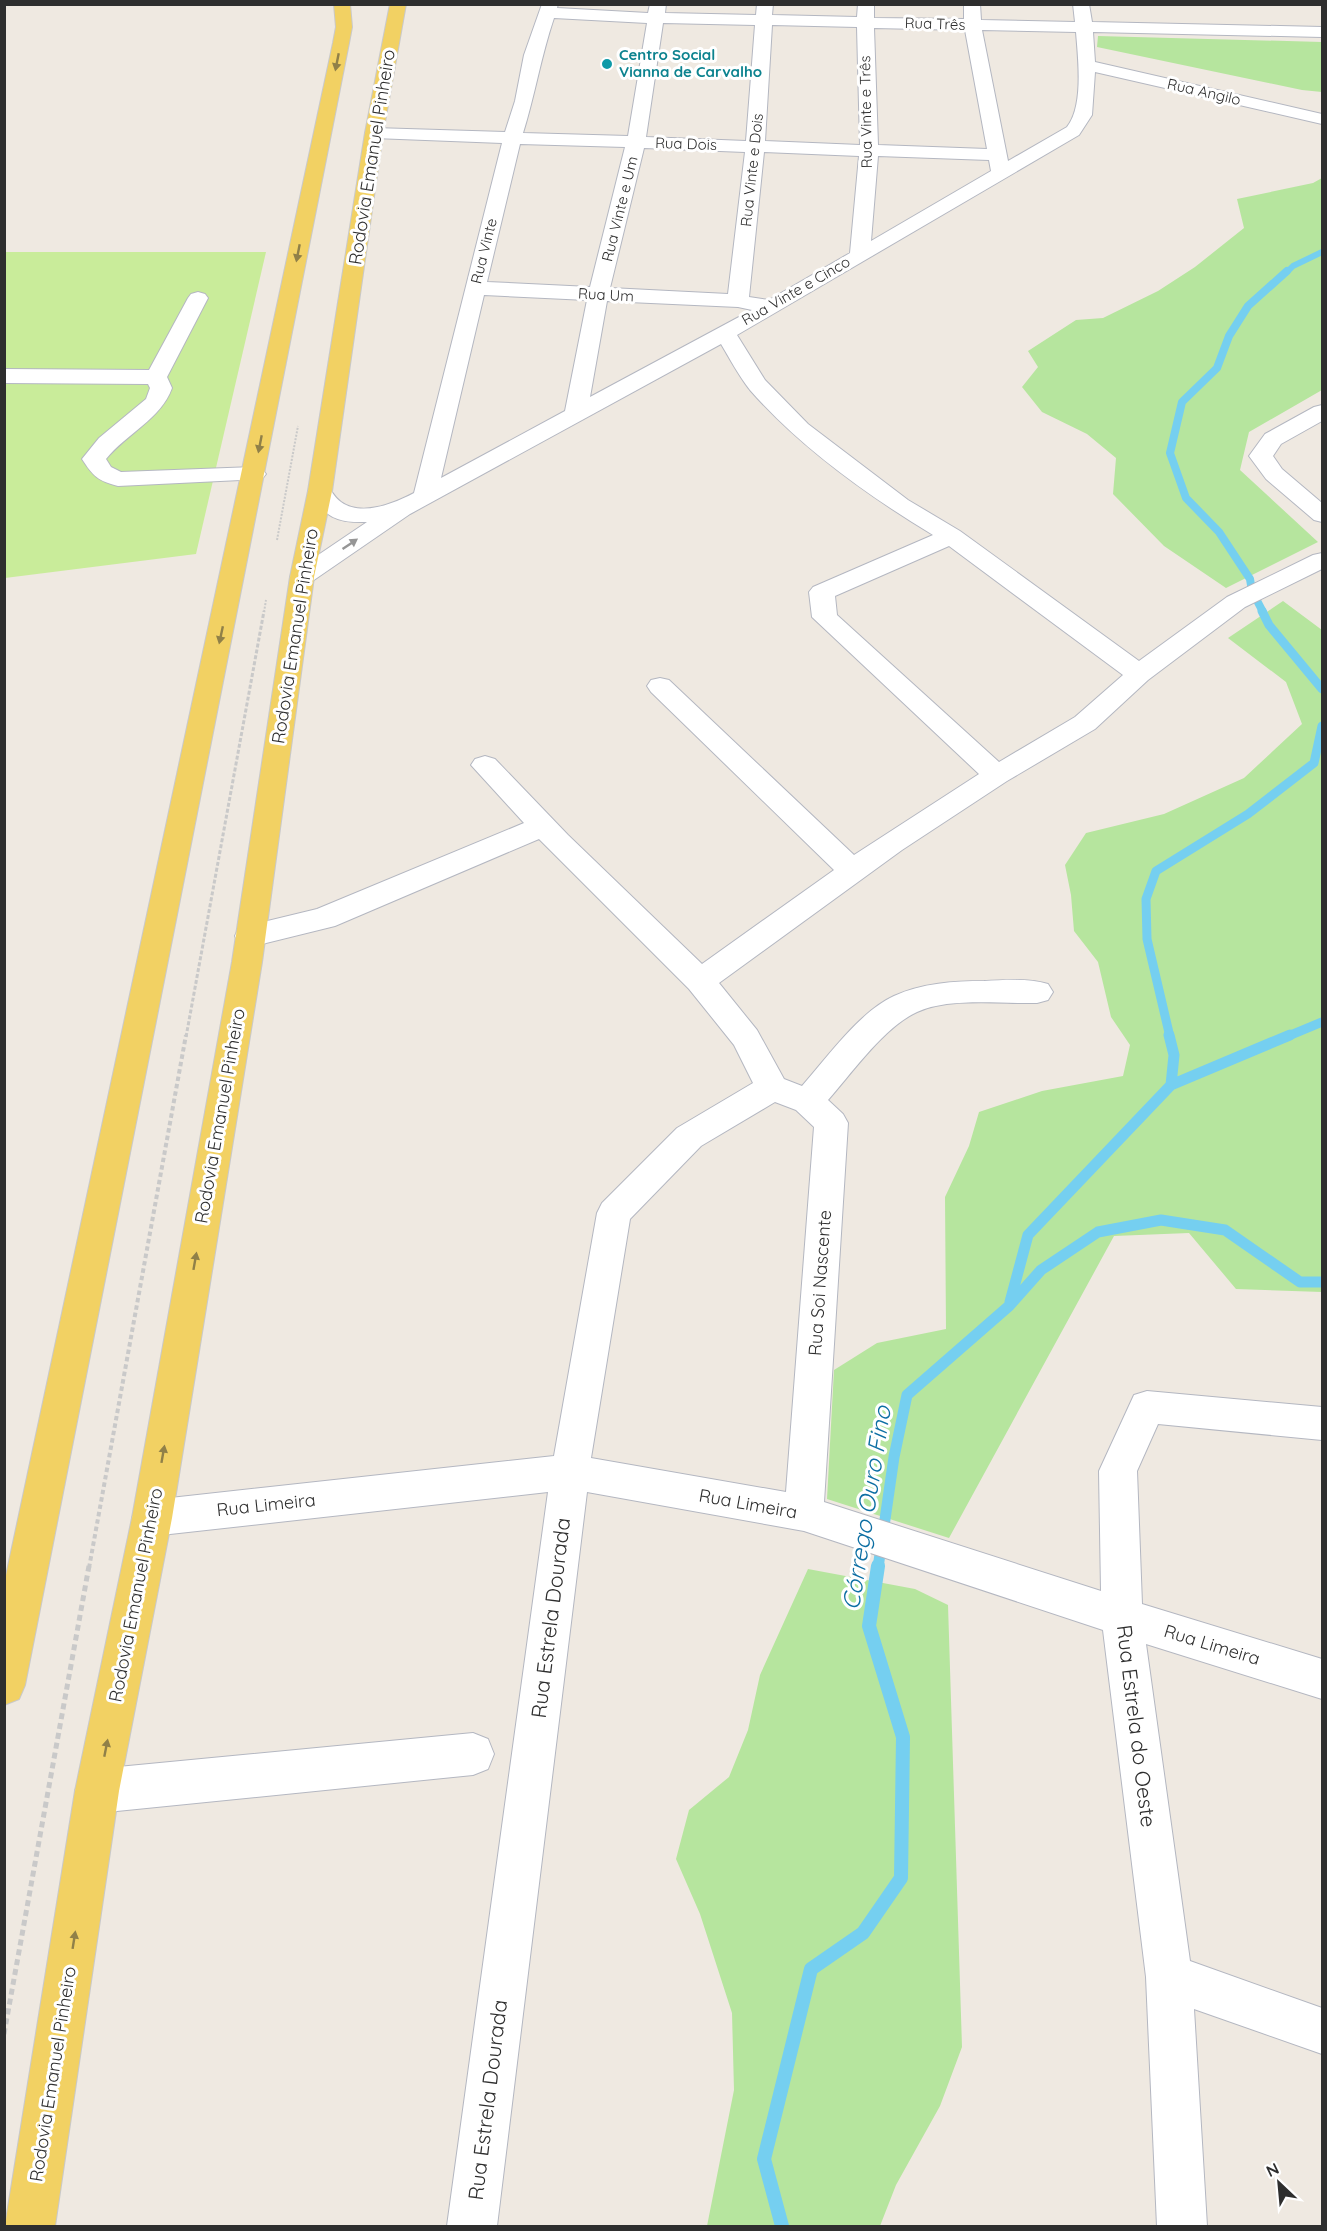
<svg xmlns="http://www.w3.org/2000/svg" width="1327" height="2231" font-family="Quicksand,sans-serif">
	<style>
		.green { fill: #b6e59e }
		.pitch { fill: #c9ec9a }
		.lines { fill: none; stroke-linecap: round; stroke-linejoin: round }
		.stream-far4 { stroke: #75cff0; stroke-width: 6 }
		.stream-far3 { stroke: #75cff0; stroke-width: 8 }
		.stream-far2 { stroke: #75cff0; stroke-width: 9 }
		.stream-far1 { stroke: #75cff0; stroke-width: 11 }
		.stream { stroke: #75cff0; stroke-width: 14 }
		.minor-casing { stroke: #b4b7c1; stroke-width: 2 }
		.major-casing { stroke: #c9c9c9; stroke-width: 2 }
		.path-far3 { stroke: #c9c9c9; stroke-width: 2; stroke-dasharray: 2 1.5; stroke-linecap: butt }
		.path-far2 { stroke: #c9c9c9; stroke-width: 3; stroke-dasharray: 4 2; stroke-linecap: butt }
		.path-far1 { stroke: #c9c9c9; stroke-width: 4; stroke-dasharray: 4.5 3; stroke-linecap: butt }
		.path { stroke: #c9c9c9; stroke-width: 5; stroke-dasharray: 6 4; stroke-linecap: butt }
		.minor { fill: #fff; fill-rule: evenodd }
		.major { fill: #f2d163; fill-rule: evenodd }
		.oneway { fill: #908048 }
		.oneway2 { fill: #969696 }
		.culture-dot { fill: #0f9aa8; stroke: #fff; stroke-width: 2 }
		.labels { text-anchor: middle; stroke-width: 6; stroke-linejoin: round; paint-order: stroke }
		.far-street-label { font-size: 15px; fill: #2e2e2e; stroke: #fff }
		.far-culture-label { font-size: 15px; font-weight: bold; fill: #0d838f; stroke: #fff; text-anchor: start }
		.street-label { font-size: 18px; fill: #2e2e2e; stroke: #fff }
		.near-street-label { font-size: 21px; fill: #2e2e2e; stroke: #fff }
		.near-water-label { font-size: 24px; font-style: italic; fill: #0d6fa3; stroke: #fff }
	</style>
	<rect width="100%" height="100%" fill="#efe9e1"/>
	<path class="green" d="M1098 36 1322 42V92L1302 90 1097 47Z
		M1322 178V390L1249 432 1240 470 1318 542 1226 588 1164 546 1113 494 1116 458 1087 434 1042 412 1022 387 1038 367 1028 351 1076 320 1103 318 1158 291 1195 267 1244 228 1237 199 1313 183Z
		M1283 601 1322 630V1292L1236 1289 1189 1233 1114 1236 949 1538 827 1499 834 1370 877 1343 946 1329 945 1197 969 1146 979 1112 1042 1091 1123 1076 1130 1045 1111 1017 1098 962 1074 931 1071 895 1065 865 1086 833 1164 814 1244 778 1302 724 1286 682 1228 638Z
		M808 1569 915 1589 948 1605 962 2047 940 2106 896 2185 880 2226H707L734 2090 732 2013 700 1914 676 1859 689 1810 729 1777 748 1730 760 1675Z"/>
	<path class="pitch" d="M4 252H266L196 554 5 578Z"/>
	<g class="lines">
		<path class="stream-far4" d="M1286 273 1293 266 1322 252"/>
		<path class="stream-far3" d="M1263 612 1252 591 1250 579 1219 532 1186 498 1170 453 1182 402 1217 368 1229 336 1248 306 1287 271"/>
		<path class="stream-far2" d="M1262 611 1269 625 1322 689
			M1170 1037 1147 939 1146 899 1156 871 1248 814 1314 763 1322 726
			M1286 1037 1322 1022"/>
		<path class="stream-far1" d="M1169 1035 1174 1055 1171 1085
			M1010 1302 1028 1235 1171 1085 1290 1035
			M878 1568 894 1457 907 1395 1009 1306 1041 1270 1098 1232 1161 1220 1225 1230 1300 1282H1322"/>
		<path class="stream" d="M782 2226 764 2159 811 1969 863 1933 901 1878 903 1737 869 1626 878 1566"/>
		<defs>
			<path id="minor" d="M542 4H558L557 8 648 13 650 4H666L665 13 756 15 757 4H773L772 15 857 17 858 4H874V18L964 19V4H980L981 20 1075 22 1073 4H1089L1092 22 1322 27V37L1093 32 1095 62 1322 114V124L1095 72 1092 115 1079 135 737 335 765 380 808 424 908 500 960 531 1139 661 1227 597 1313 555 1322 553V569L1245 607 1148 680 1095 729 1007 781 902 850 719 983 757 1030 784 1079 802 1086C827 1058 859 1012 894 996 922 983 954 981 984 981 1005 980 1028 978 1048 984L1053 992 1048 1000 1037 1003C1002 1004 949 997 917 1012 884 1027 852 1073 828 1100L843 1114 848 1123 824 1502 1101 1591 1099 1471 1134 1395 1147 1391 1322 1407V1440L1158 1424 1137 1471 1142 1604 1322 1659V1699L1146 1644 1190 1961 1322 2008V2054L1194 2009 1207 2226H1157L1146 1977 1103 1630 804 1531 587 1492 497 2226H447L548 1492 152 1536 138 1531 132 1518 138 1505 152 1500 554 1456 597 1213 602 1203 677 1128 753 1083 734 1045 689 989 539 839 335 926 250 947 239 944 235 936 239 928 317 909 524 823 471 765 475 759 485 756 495 759 568 835 702 964 834 870 651 692 647 686 651 680 660 678 669 680 854 855 979 774 812 617 809 592 813 587 933 535C867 495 801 448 750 390 739 376 730 359 721 344L410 514 311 582 302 584 293 582 290 577 293 572 367 522C335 523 326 517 308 491L312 486C333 481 328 493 341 502 362 517 395 503 414 493L502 143 374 138 368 137 365 133 368 129 374 128 505 132 515 101 524 55ZM554 18 647 23 628 136 523 133C535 95 541 56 554 18ZM663 23 755 25 746 141 646 137ZM772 25 857 27 860 145 765 141ZM874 28 965 30 987 149 878 145ZM982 30 1076 32C1078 58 1084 106 1067 127L1008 161ZM520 144 625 147 590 287 487 282ZM644 148 745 152 728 294 610 288ZM764 152 859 156 850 253 769 300 749 297ZM878 156 989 160 991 171 871 241ZM484 295 587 300 565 411 441 478ZM607 301 738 307 752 310 590 397ZM949 546 1123 675 1075 717 999 762 837 615 835 596ZM775 1102 796 1110 814 1127 786 1492 591 1458 630 1219 701 1146Z
				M198 292 205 294 208 298 167 377 172 388C161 419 126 434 106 459L111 467 121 472 254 467 262 469 266 474 262 479 118 486C98 481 93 476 82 459L99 438 146 399 150 388 148 384 4 383V369L149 370 188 298 191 294Z
				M1322 405V421L1281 444 1273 456 1282 469 1322 503V522L1314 520 1266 479 1249 456 1265 434 1314 407Z
				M473 1733 488 1739 494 1754 488 1769 473 1775 97 1813 82 1806 75 1791 82 1776 97 1769Z"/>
			<path id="major" d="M334 4H350L352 27 349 43 25 1685 19 1699 4 1705V1585L333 43 336 27Z
				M390 4H406L383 133 332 491 314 577 262 962 172 1518 119 1791 55 2226H5L75 1791 132 1518 232 962 290 577 308 491 365 133Z"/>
		</defs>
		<use href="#minor" class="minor-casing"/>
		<use href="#major" class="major-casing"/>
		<path class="path-far3" d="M277 540 298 426
			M264 612 266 600"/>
		<path class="path-far2" d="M186 1037 264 611"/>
		<path class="path-far1" d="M89 1568 186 1035"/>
		<path class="path" d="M4 2034 89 1566"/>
		<use href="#minor" class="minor"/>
		<use href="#major" class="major"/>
	</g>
	<defs><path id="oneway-solid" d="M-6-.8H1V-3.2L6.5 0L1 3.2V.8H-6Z" transform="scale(1.5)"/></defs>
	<g class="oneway">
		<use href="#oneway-solid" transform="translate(337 62) rotate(101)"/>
		<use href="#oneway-solid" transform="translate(298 253) rotate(101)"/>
		<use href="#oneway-solid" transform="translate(260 444) rotate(101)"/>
		<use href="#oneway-solid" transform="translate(221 635) rotate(102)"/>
		<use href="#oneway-solid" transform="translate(195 1261) rotate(-80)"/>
		<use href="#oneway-solid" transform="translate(163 1454) rotate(-80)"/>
		<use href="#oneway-solid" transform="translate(106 1748) rotate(-79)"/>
		<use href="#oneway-solid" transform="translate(74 1940) rotate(-81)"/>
	</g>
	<use class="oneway2" href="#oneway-solid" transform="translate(350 544) rotate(-34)"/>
	<circle class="culture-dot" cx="607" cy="64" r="6"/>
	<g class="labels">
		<g class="far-street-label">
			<text transform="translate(935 24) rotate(2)" y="5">Rua Três</text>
			<text transform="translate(1204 92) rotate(13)" y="5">Rua Angilo</text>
			<text transform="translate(866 112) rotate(-91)" y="5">Rua Vinte e Três</text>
			<text transform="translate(686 144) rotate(2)" y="5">Rua Dois</text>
			<text transform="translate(752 170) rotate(-84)" y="5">Rua Vinte e Dois</text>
			<text transform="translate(620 209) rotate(-76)" y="5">Rua Vinte e Um</text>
			<text transform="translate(484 251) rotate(-76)" y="5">Rua Vinte</text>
			<text transform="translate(796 291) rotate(-30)" y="5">Rua Vinte e Cinco</text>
			<text transform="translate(606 295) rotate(3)" y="5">Rua Um</text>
		</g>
		<g class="far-culture-label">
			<text x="619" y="60">Centro Social<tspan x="619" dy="17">Vianna de Carvalho</tspan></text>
		</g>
		<g class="street-label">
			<text transform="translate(372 157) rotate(-81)" y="6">Rodovia Emanuel Pinheiro</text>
			<text transform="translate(295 636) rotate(-81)" y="6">Rodovia Emanuel Pinheiro</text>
			<text transform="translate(220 1116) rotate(-80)" y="6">Rodovia Emanuel Pinheiro</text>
			<text transform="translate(820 1283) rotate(-86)" y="6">Rua Soi Nascente</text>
			<text transform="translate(748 1504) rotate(10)" y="6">Rua Limeira</text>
			<text transform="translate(266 1505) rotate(-6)" y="6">Rua Limeira</text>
			<text transform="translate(136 1595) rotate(-79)" y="6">Rodovia Emanuel Pinheiro</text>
			<text transform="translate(1212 1645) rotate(17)" y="6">Rua Limeira</text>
			<text transform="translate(53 2074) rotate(-81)" y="6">Rodovia Emanuel Pinheiro</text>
		</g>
		<g class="near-street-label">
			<text transform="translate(551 1618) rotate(-83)" y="7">Rua Estrela Dourada</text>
			<text transform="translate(1136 1726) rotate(83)" y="7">Rua Estrela do Oeste</text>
			<text transform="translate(488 2100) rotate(-83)" y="7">Rua Estrela Dourada</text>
		</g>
		<g class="near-water-label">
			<text transform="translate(867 1508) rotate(-81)" y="8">Córrego Ouro Fino</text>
		</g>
	</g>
	<rect width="1327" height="2231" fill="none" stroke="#2e2e2e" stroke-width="12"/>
	<g transform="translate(1279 2183) rotate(334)" stroke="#ffffff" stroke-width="4.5" paint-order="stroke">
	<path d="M0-4.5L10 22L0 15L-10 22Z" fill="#2e2e2e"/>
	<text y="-9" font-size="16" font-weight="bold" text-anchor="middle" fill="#2e2e2e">N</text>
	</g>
</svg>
